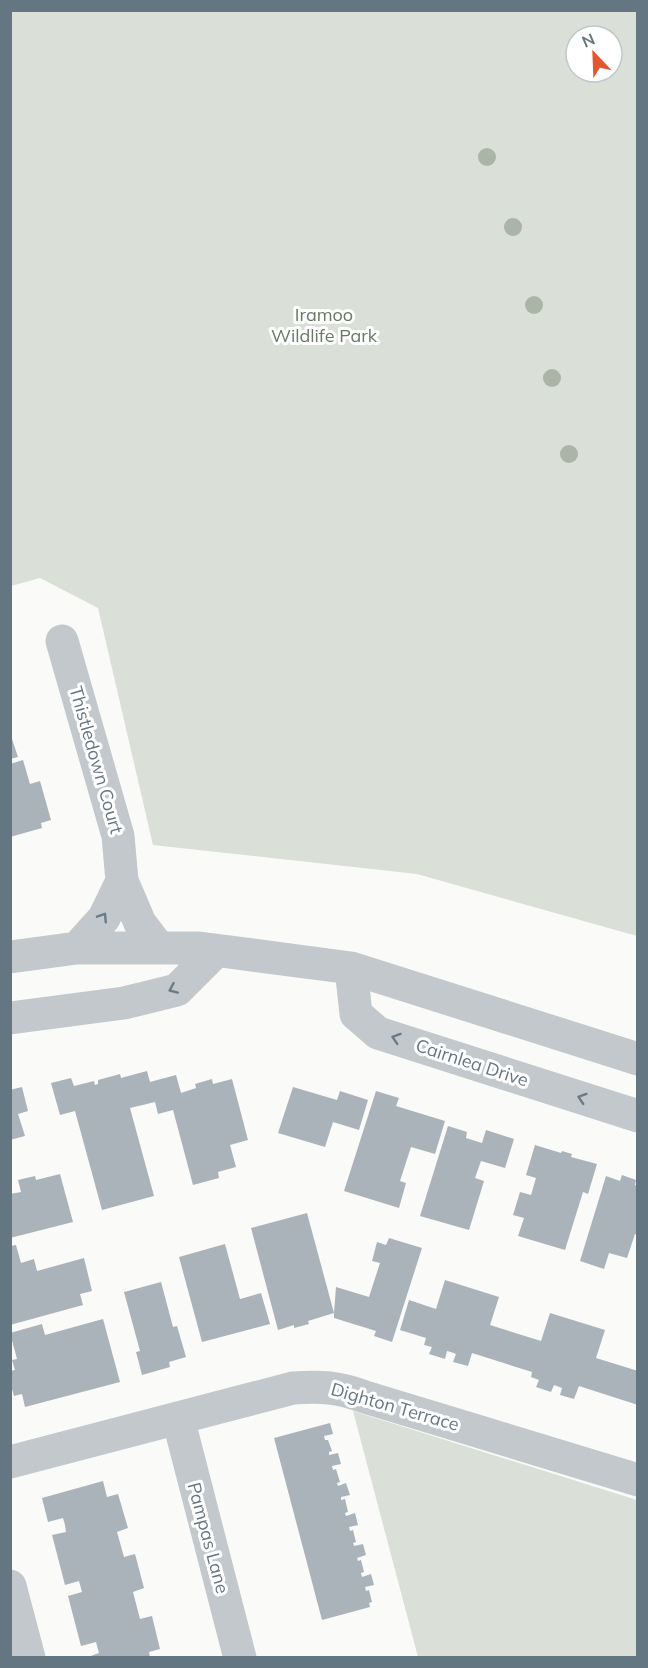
<svg xmlns="http://www.w3.org/2000/svg" width="648" height="1668" font-family="Mulish,sans-serif">
	<style>
		.green { fill: #dadfd7; fill-rule: evenodd }
		.building { fill: #aab3b9 }
		.lines { fill: none; stroke-linecap: round; stroke-linejoin: round }
		.minor { stroke: #c3c8cc; stroke-width: 33 }
		.tree { fill: #aab4a7 }
		.oneway { stroke: #6a7a87 }
		.labels { text-anchor: middle; stroke-width: 6; stroke-linejoin: round; paint-order: stroke }
		.park-label { font-size: 18px; fill: #687a64; stroke: #fff }
		.street-label { font-size: 18px; fill: #657683; stroke: #fff }
	</style>
	<rect width="100%" height="100%" fill="#fafaf8"/>
	<path class="green" d="M11 10 637 11V936L417 874 153 845 98 608 40 578 11 586ZM576 36H612V72H576Z
		M353 1411 637 1500V1657H418Z"/>
	<path class="building" d="M10 733 18 757 10 759Z
		M23 760 30 784 40 781 51 820 41 823 42 828 10 837V764Z
		M147 1071 150 1082 176 1075 181 1093 196 1088 195 1084 212 1079 213 1084 232 1079 248 1140 230 1145 236 1167 218 1172 219 1178 193 1185 173 1110 158 1114 155 1102 130 1108 154 1196 102 1210 75 1111 60 1115 51 1083 71 1078 74 1086 94 1081 95 1085 98 1084V1080L120 1074 121 1078Z
		M22 1087 28 1111 18 1114 25 1136 10 1140V1090Z
		M293 1087 337 1100 340 1091 368 1100 359 1130 333 1122 325 1147 278 1133Z
		M376 1091 399 1098 396 1106 445 1121 435 1154 411 1147 400 1181 406 1183 399 1208 344 1191Z
		M448 1126 467 1132 466 1138 482 1143 486 1130 514 1139 505 1168 481 1161 475 1178 484 1181 469 1230 420 1216Z
		M535 1145 561 1153 562 1151 572 1154 571 1157 597 1164 588 1194 583 1192 565 1250 518 1236 524 1218 513 1215 520 1192 531 1195 536 1178 526 1175Z
		M60 1174 73 1222 10 1238V1194L21 1192 18 1180 35 1176 36 1180Z
		M622 1175 636 1180 635 1185 638 1186V1235L635 1234 627 1258 609 1253 604 1269 580 1261 606 1176 620 1181Z
		M307 1213 334 1313 336 1287 369 1297 380 1263 372 1261 377 1242 386 1245 389 1238 422 1248 392 1342 374 1336 376 1331 334 1318V1313L308 1321 309 1324 294 1328V1325L278 1330 251 1228Z
		M225 1244 240 1299 261 1293 270 1324 202 1342 179 1257Z
		M16 1245 21 1263 34 1259 37 1271 84 1258 92 1291 80 1294 83 1305 10 1325V1246Z
		M445 1280 499 1297 490 1325 541 1341 550 1313 605 1330 596 1358 638 1371V1405L579 1386 574 1399 560 1395 562 1388 554 1385 551 1392 536 1387 539 1380 531 1377 532 1372 472 1353 468 1366 453 1362 456 1354 451 1352 447 1351 445 1359 429 1354 432 1347 424 1345 426 1338 400 1330 409 1300 436 1309Z
		M161 1282 173 1327 177 1326 186 1357 169 1362 170 1367 142 1375 136 1352 140 1351 124 1292Z
		M103 1319 120 1382 25 1407 22 1394 14 1396 10 1382V1371L15 1370 12 1360 17 1359 10 1333 42 1324 45 1335Z
		M330 1423 333 1434 324 1436 325 1440H328L332 1451 329 1452V1455L338 1453 341 1464 332 1466 333 1470 336 1469 340 1482 337 1483 338 1486 346 1483 350 1495 341 1497V1500L345 1499 348 1512 345 1513 346 1516 355 1513 358 1525 349 1527 350 1531 353 1530 356 1542 353 1543 354 1546 363 1544 366 1555 357 1558 358 1561 361 1560 364 1572 361 1573 362 1577 371 1574 374 1585 365 1587 366 1591 369 1590 372 1602 369 1603 370 1607 322 1620 274 1438Z
		M103 1481 107 1497 118 1494 128 1528 117 1532 124 1557 135 1554 144 1588 133 1592 140 1619 152 1616 160 1649 149 1652 150 1658H85L99 1653 96 1642 81 1646 68 1596 82 1592 79 1581 65 1585 52 1535 66 1532 65 1525 63 1518 48 1522 42 1498Z"/>
	<g class="lines">
		<path class="minor" d="M62 641 118 836 122 881 140 923 159 948
			M77 948 104 918 122 881
			M10 957 77 948H199L351 968 638 1059
			M351 968 356 1014 378 1033 638 1116
			M10 1018 124 1003 177 990 216 951
			M178 1418 240 1658
			M10 1462 293 1388C321 1386 338 1387 365 1397L638 1480
			M10 1586 29 1658"/>
	</g>
	<g class="tree">
		<circle cx="487" cy="157" r="9"/>
		<circle cx="513" cy="227" r="9"/>
		<circle cx="534" cy="305" r="9"/>
		<circle cx="552" cy="378" r="9"/>
		<circle cx="569" cy="454" r="9"/>
	</g>
	<defs><path id="oneway-chevron" d="M-2-3.5L2.5 0L-2 3.5" fill="none" stroke-width="1.6" stroke-linecap="round" stroke-linejoin="round" transform="scale(1.5)"/></defs>
	<g class="oneway">
		<use href="#oneway-chevron" transform="translate(103 917) rotate(-57)"/>
		<use href="#oneway-chevron" transform="translate(173 989) rotate(156)"/>
		<use href="#oneway-chevron" transform="translate(396 1038) rotate(-162)"/>
		<use href="#oneway-chevron" transform="translate(582 1098) rotate(-162)"/>
	</g>
	<g class="labels">
		<g class="park-label">
			<text x="324" y="321">Iramoo<tspan x="324" dy="21">Wildlife Park</tspan></text>
		</g>
		<g class="street-label">
			<text transform="translate(96 760) rotate(74)" y="6">Thistledown Court</text>
			<text transform="translate(472 1063) rotate(18)" y="6">Cairnlea Drive</text>
			<text transform="translate(395 1407) rotate(16)" y="6">Dighton Terrace</text>
			<text transform="translate(208 1538) rotate(75)" y="6">Pampas Lane</text>
		</g>
	</g>
	<rect width="648" height="1668" fill="none" stroke="#657683" stroke-width="24"/>
	<g transform="translate(594 54) rotate(337)"><circle r="28" fill="#ffffff" stroke="#c1c8cd" stroke-width="1.5"/>
	<path d="M0-4.5L10 22L0 15L-10 22Z" fill="#e4572e"/>
	<text y="-9" font-size="16" font-weight="bold" text-anchor="middle" fill="#657683">N</text>
	</g>
</svg>
